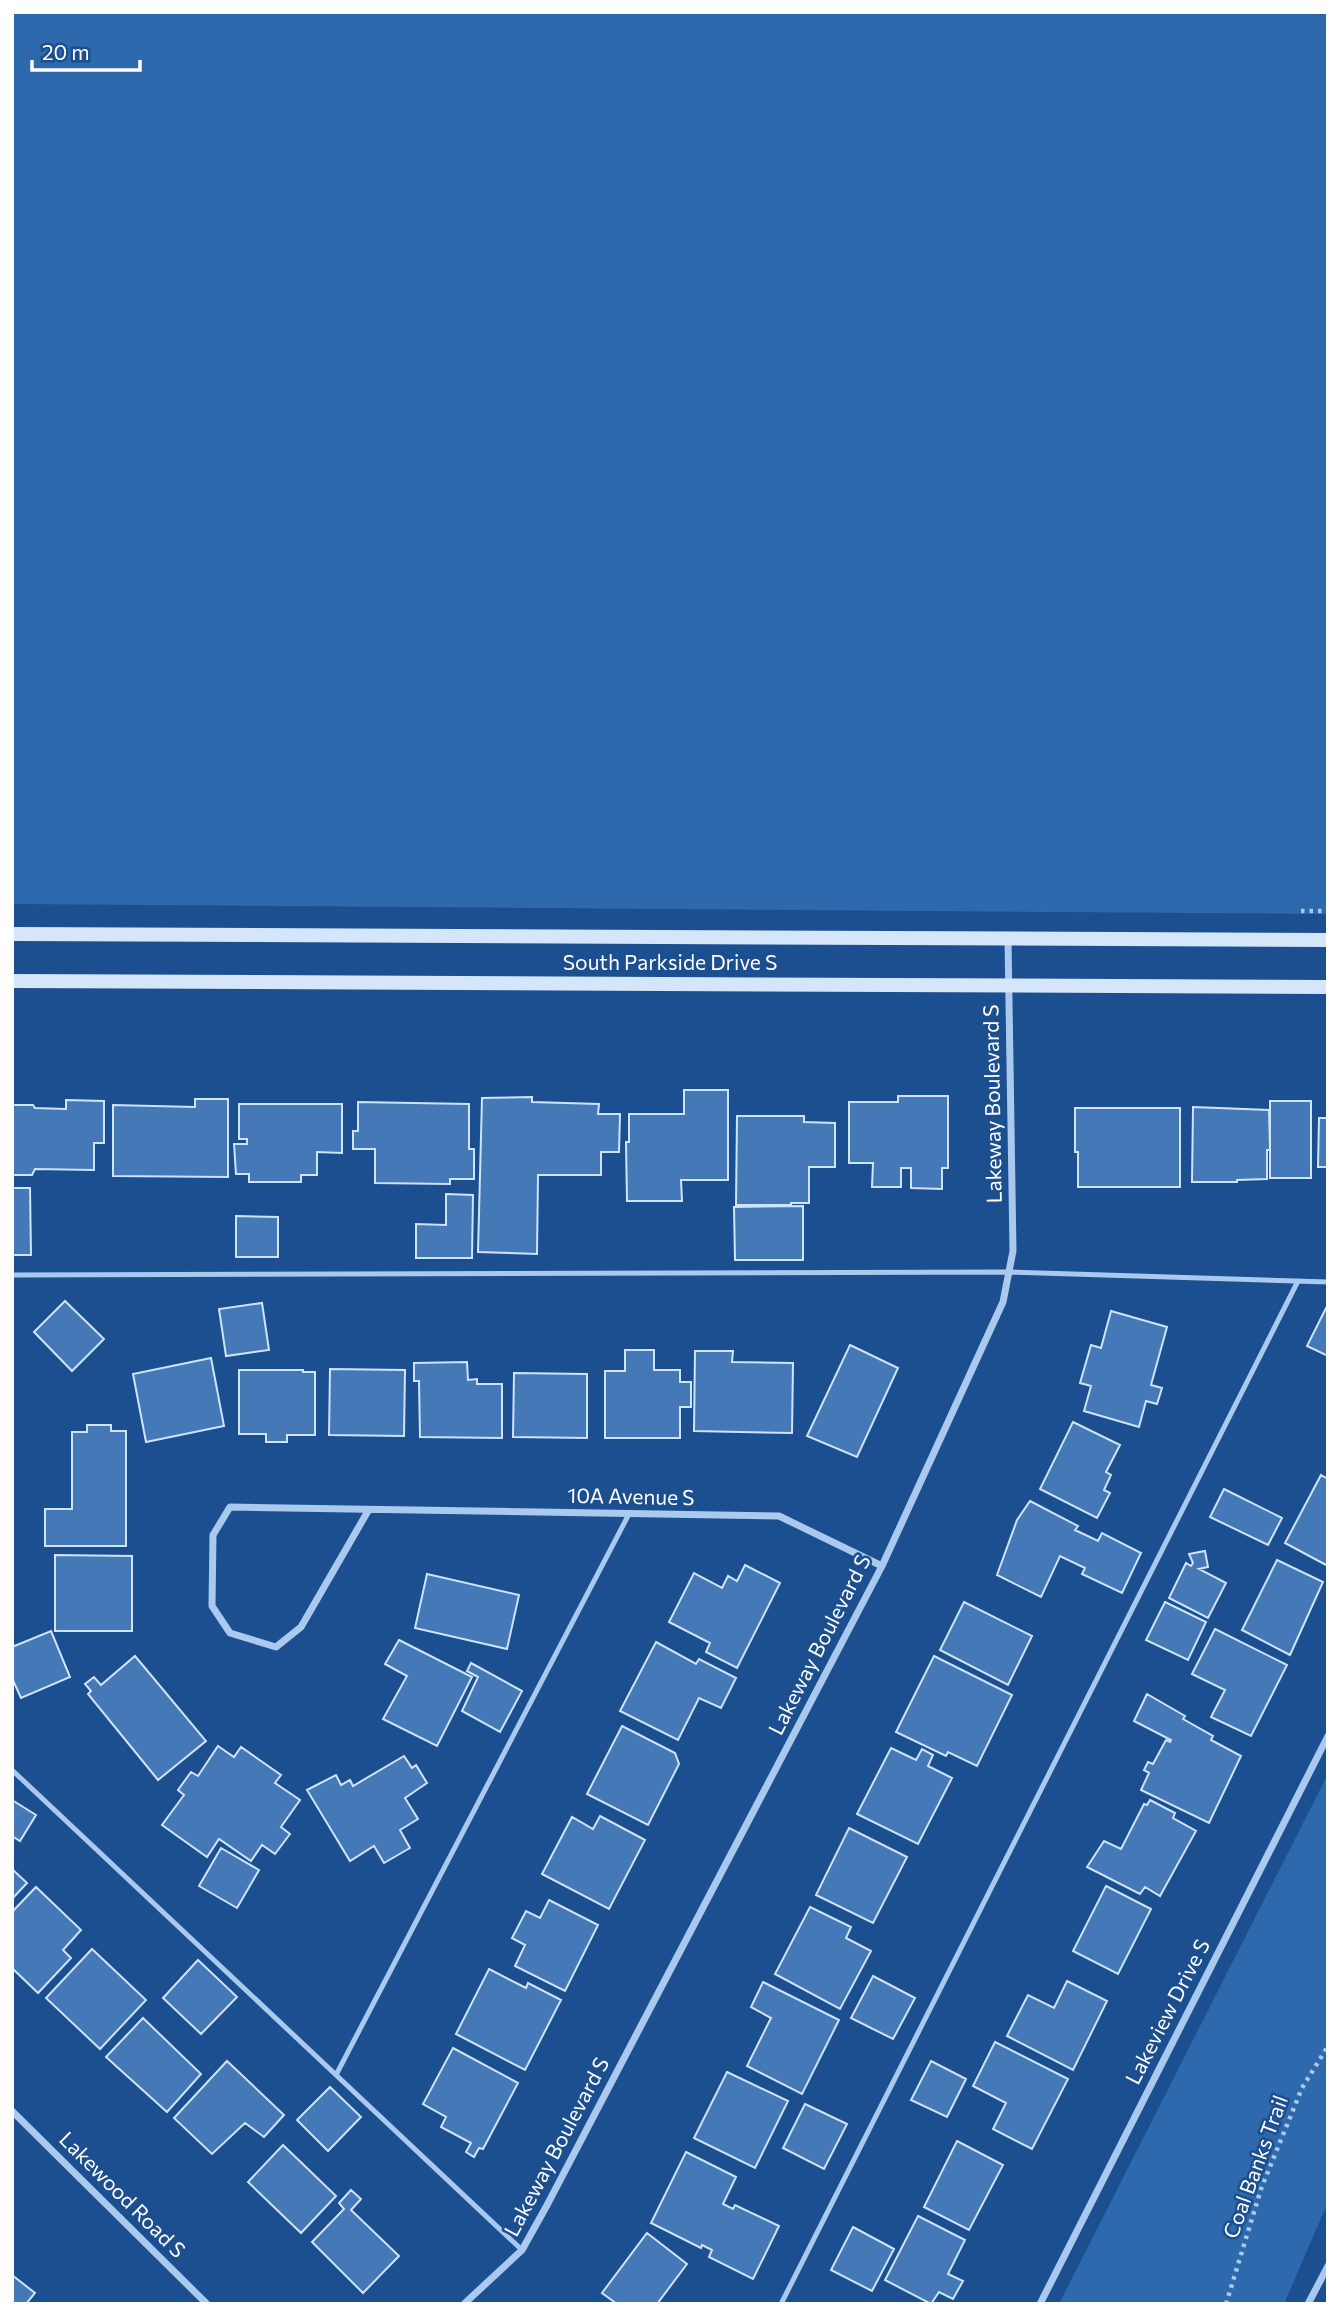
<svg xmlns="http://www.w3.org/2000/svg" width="1340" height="2316" font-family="Commissioner,sans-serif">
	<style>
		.green { fill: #2e69ad }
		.building { fill: #4478b7; stroke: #cfe3fa; stroke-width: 2 }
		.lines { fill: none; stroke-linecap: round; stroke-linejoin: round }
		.path { stroke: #a9c9ee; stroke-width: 4.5; stroke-dasharray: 3.5 5; stroke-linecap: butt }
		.lane { stroke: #a9c9ee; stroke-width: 5 }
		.street { stroke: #a9c9ee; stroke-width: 7 }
		.secondary { stroke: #d6e6fa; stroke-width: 14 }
		.labels { text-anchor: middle; stroke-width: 5; stroke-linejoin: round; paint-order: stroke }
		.street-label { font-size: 21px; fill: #fff; stroke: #1b4f8f }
	</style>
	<rect width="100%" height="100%" fill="#1b4f8f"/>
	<path class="green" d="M12 12H1328V914L12 904Z
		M1328 1774V2202L1284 2304H1059Z"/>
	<path class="building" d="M684 1090H728V1180H681L682 1201H627L626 1142H629V1114H684Z
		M898 1096H948V1168H942V1189L911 1188V1168H901V1187H872L873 1163H849V1102H898Z
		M532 1097V1102L599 1104 598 1114H620L619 1152H601V1175H538L537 1254 478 1252 482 1098Z
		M195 1099H228V1177L113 1176V1105L195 1107Z
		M66 1100 104 1101V1143H94V1170L35 1169 32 1175H12V1105H33L35 1108 66 1109Z
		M1270 1101H1311V1178H1270Z
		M358 1102 469 1104V1149H474V1179H450V1184L375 1183V1149H353V1131H358Z
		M239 1104H342V1153L317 1152V1175H301V1182H249V1174H236L234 1144H247V1139H239Z
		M1193 1107 1269 1110 1270 1150H1267V1179L1237 1180V1182H1192Z
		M1075 1108H1180V1187H1078V1152H1075Z
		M737 1116H804V1122L835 1123V1167H809V1203H791V1205H736Z
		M1319 1118H1328V1167H1318Z
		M12 1188H30L31 1255H12Z
		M446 1194 473 1195 472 1258H416V1224L446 1225Z
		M803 1206V1260H735L734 1207Z
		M236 1216 278 1217V1257H236Z
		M65 1301 104 1339 72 1371 34 1332Z
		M262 1303 269 1350 226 1356 219 1309Z
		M1326 1308 1328 1309V1356L1307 1346Z
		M1111 1311 1167 1327 1151 1385 1162 1388 1157 1404 1146 1401 1139 1427 1084 1411 1091 1386 1080 1383 1091 1345 1101 1348Z
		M850 1345 898 1368 857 1457 807 1436Z
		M625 1350H654V1370H680V1382H691V1407H680V1438H605V1371H625Z
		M695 1351H733L732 1362 793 1363 792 1433 694 1431Z
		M211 1358 224 1426 146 1442 133 1374Z
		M467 1362 468 1380 477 1379V1384H502V1438L420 1437 419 1381H414V1363Z
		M330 1369 405 1370 404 1436 329 1435Z
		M239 1370H303V1372H315V1435H287V1442H266V1434H239Z
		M514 1373 587 1374V1438L513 1437Z
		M1073 1422 1120 1445 1106 1472 1111 1475 1104 1490 1110 1493 1097 1518 1040 1489Z
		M87 1425H111V1431H126V1546H45V1509H72V1432H87Z
		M1321 1475 1328 1479V1566L1285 1543Z
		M1224 1489 1282 1518 1268 1545 1210 1517Z
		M1030 1501 1078 1526 1075 1530 1098 1541 1102 1533 1141 1553 1122 1593 1082 1574 1085 1568 1060 1556 1041 1597 997 1575 1017 1520Z
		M1205 1551 1208 1567 1199 1569 1226 1583 1208 1618 1169 1598 1186 1563 1191 1566 1193 1563 1189 1554Z
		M55 1555 132 1556V1631H55Z
		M1277 1560 1323 1582 1290 1655 1242 1630Z
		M745 1565 780 1583 737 1668 706 1652 710 1643 669 1622 694 1573 722 1588 728 1576 737 1581Z
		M427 1574 519 1595 507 1649 415 1628Z
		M964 1602 1032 1636 1008 1685 940 1650Z
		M1165 1602 1206 1622 1188 1660 1146 1640Z
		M1215 1629 1287 1665 1251 1736 1211 1717 1225 1690 1192 1674Z
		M51 1631 70 1677 21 1698 12 1678V1647Z
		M399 1640 472 1677 437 1746 383 1719 407 1676 385 1664Z
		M656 1642 696 1664 699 1659 736 1678 721 1708 699 1698 678 1740 620 1711Z
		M135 1656 206 1741 158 1780 88 1694 91 1691 85 1684 94 1677 101 1685Z
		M934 1656 1012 1695 977 1766 948 1752 946 1756 896 1732Z
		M471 1663 522 1691 500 1732 462 1711 478 1677 467 1671Z
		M1147 1694 1185 1716 1183 1719 1213 1736 1211 1740 1241 1756 1209 1823 1141 1790 1149 1773 1144 1770 1148 1762 1153 1764 1166 1740 1170 1742 1171 1740 1134 1721Z
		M622 1726 675 1753 679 1764 648 1825 587 1794Z
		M218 1746 234 1757 241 1747 281 1775 275 1783 300 1800 281 1827 290 1834 275 1854 262 1845 251 1861 219 1839 207 1857 162 1825 184 1795 178 1790 191 1772 198 1776Z
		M891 1748 916 1760 922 1749 933 1755 928 1766 952 1778 918 1844 857 1814Z
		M404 1756 412 1768 416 1765 427 1783 405 1798 418 1819 400 1830 410 1848 384 1863 374 1846 350 1861 307 1790 336 1775 341 1785 350 1780 353 1786Z
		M12 1800 36 1815 20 1841 12 1836Z
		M1150 1800 1175 1813 1173 1818 1196 1831 1160 1896 1145 1887 1140 1894 1087 1867 1104 1841 1121 1849 1144 1804 1147 1805Z
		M600 1816 645 1840 609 1909 542 1874 572 1817 593 1829Z
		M849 1828 907 1857 873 1923 816 1895Z
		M221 1848 259 1870 237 1908 199 1886Z
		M12 1869 27 1883 12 1899Z
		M1106 1886 1151 1909 1118 1974 1073 1951Z
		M36 1887 81 1930 63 1950 71 1958 38 1993 12 1968V1912Z
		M549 1900 598 1925 565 1991 515 1966 525 1945 512 1938 526 1911 540 1918Z
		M810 1907 851 1927 846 1938 871 1951 840 2009 775 1974Z
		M92 1949 146 2000 100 2049 46 1998Z
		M198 1960 237 1997 201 2034 163 1998Z
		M489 1969 526 1988 528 1983 561 2000 525 2070 456 2034Z
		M873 1976 915 1998 893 2039 851 2018Z
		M1067 1981 1107 2001 1073 2070 1007 2036 1028 1995 1054 2008Z
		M763 1982 839 2020 802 2094 747 2066 771 2018 751 2007Z
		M143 2018 201 2074 167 2112 106 2057Z
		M995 2042 1068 2079 1032 2149 993 2129 1006 2103 973 2086Z
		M453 2048 518 2083 483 2149 479 2148 474 2157 466 2152 471 2143 441 2127 446 2117 423 2104Z
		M227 2061 284 2115 264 2137 245 2123 212 2154 174 2118Z
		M931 2061 966 2079 947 2117 911 2100Z
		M727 2072 788 2101 755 2168 694 2138Z
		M330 2087 361 2117 328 2151 297 2120Z
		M805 2104 847 2124 824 2169 783 2148Z
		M957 2141 1003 2165 969 2230 924 2207Z
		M283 2145 336 2196 301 2233 248 2182Z
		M686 2152 736 2177 723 2204 733 2209 735 2205 779 2226 753 2279 709 2257 712 2250 702 2245 701 2248 651 2223Z
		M351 2190 361 2199 351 2210 399 2256 363 2293 312 2242 344 2209 339 2203Z
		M918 2216 965 2240 948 2274 963 2281 953 2299 939 2292 931 2304 885 2280Z
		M853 2227 894 2249 872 2291 831 2270Z
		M647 2233 687 2264 657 2304H617L602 2293Z
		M12 2275 35 2293 26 2304H12Z"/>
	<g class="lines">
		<path class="path" d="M1301 911H1328
			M1226 2304 1261 2189 1302 2088 1328 2046"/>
		<path class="lane" d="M12 1275 1009 1272 1328 1282
			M12 1770 522 2250
			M336 2075 629 1514
			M781 2304 1298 1281"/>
		<path class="street" d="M368 1511 301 1627 276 1647 230 1633 212 1606 213 1535 230 1507 779 1516 882 1566
			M12 2111 207 2304
			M464 2304 522 2250 546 2207 882 1566 1003 1302 1013 1251 1008 939
			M1040 2304 1328 1736
			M1308 2304 1328 2266"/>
		<path class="secondary" d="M12 934 1328 940
			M12 981 1328 987"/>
	</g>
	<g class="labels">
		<g class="street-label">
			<text x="670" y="970">South Parkside Drive S</text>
			<text transform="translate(993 1104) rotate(-91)" y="7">Lakeway Boulevard S</text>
			<text transform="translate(631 1497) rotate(1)" y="7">10A Avenue S</text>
			<text transform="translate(820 1645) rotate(-63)" y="7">Lakeway Boulevard S</text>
			<text transform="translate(1168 2012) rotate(-63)" y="7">Lakeview Drive S</text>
			<text transform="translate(557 2147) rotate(-62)" y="7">Lakeway Boulevard S</text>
			<text transform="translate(1256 2167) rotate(-70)" y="7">Coal Banks Trail</text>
			<text transform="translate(122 2195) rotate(45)" y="7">Lakewood Road S</text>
		</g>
	</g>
	<rect width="1340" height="2316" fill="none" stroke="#ffffff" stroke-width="28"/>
	<path d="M32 60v10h108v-10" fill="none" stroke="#ffffff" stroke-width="3.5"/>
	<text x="42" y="60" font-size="21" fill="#ffffff" stroke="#1b4f8f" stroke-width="5" paint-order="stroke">20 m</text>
</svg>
